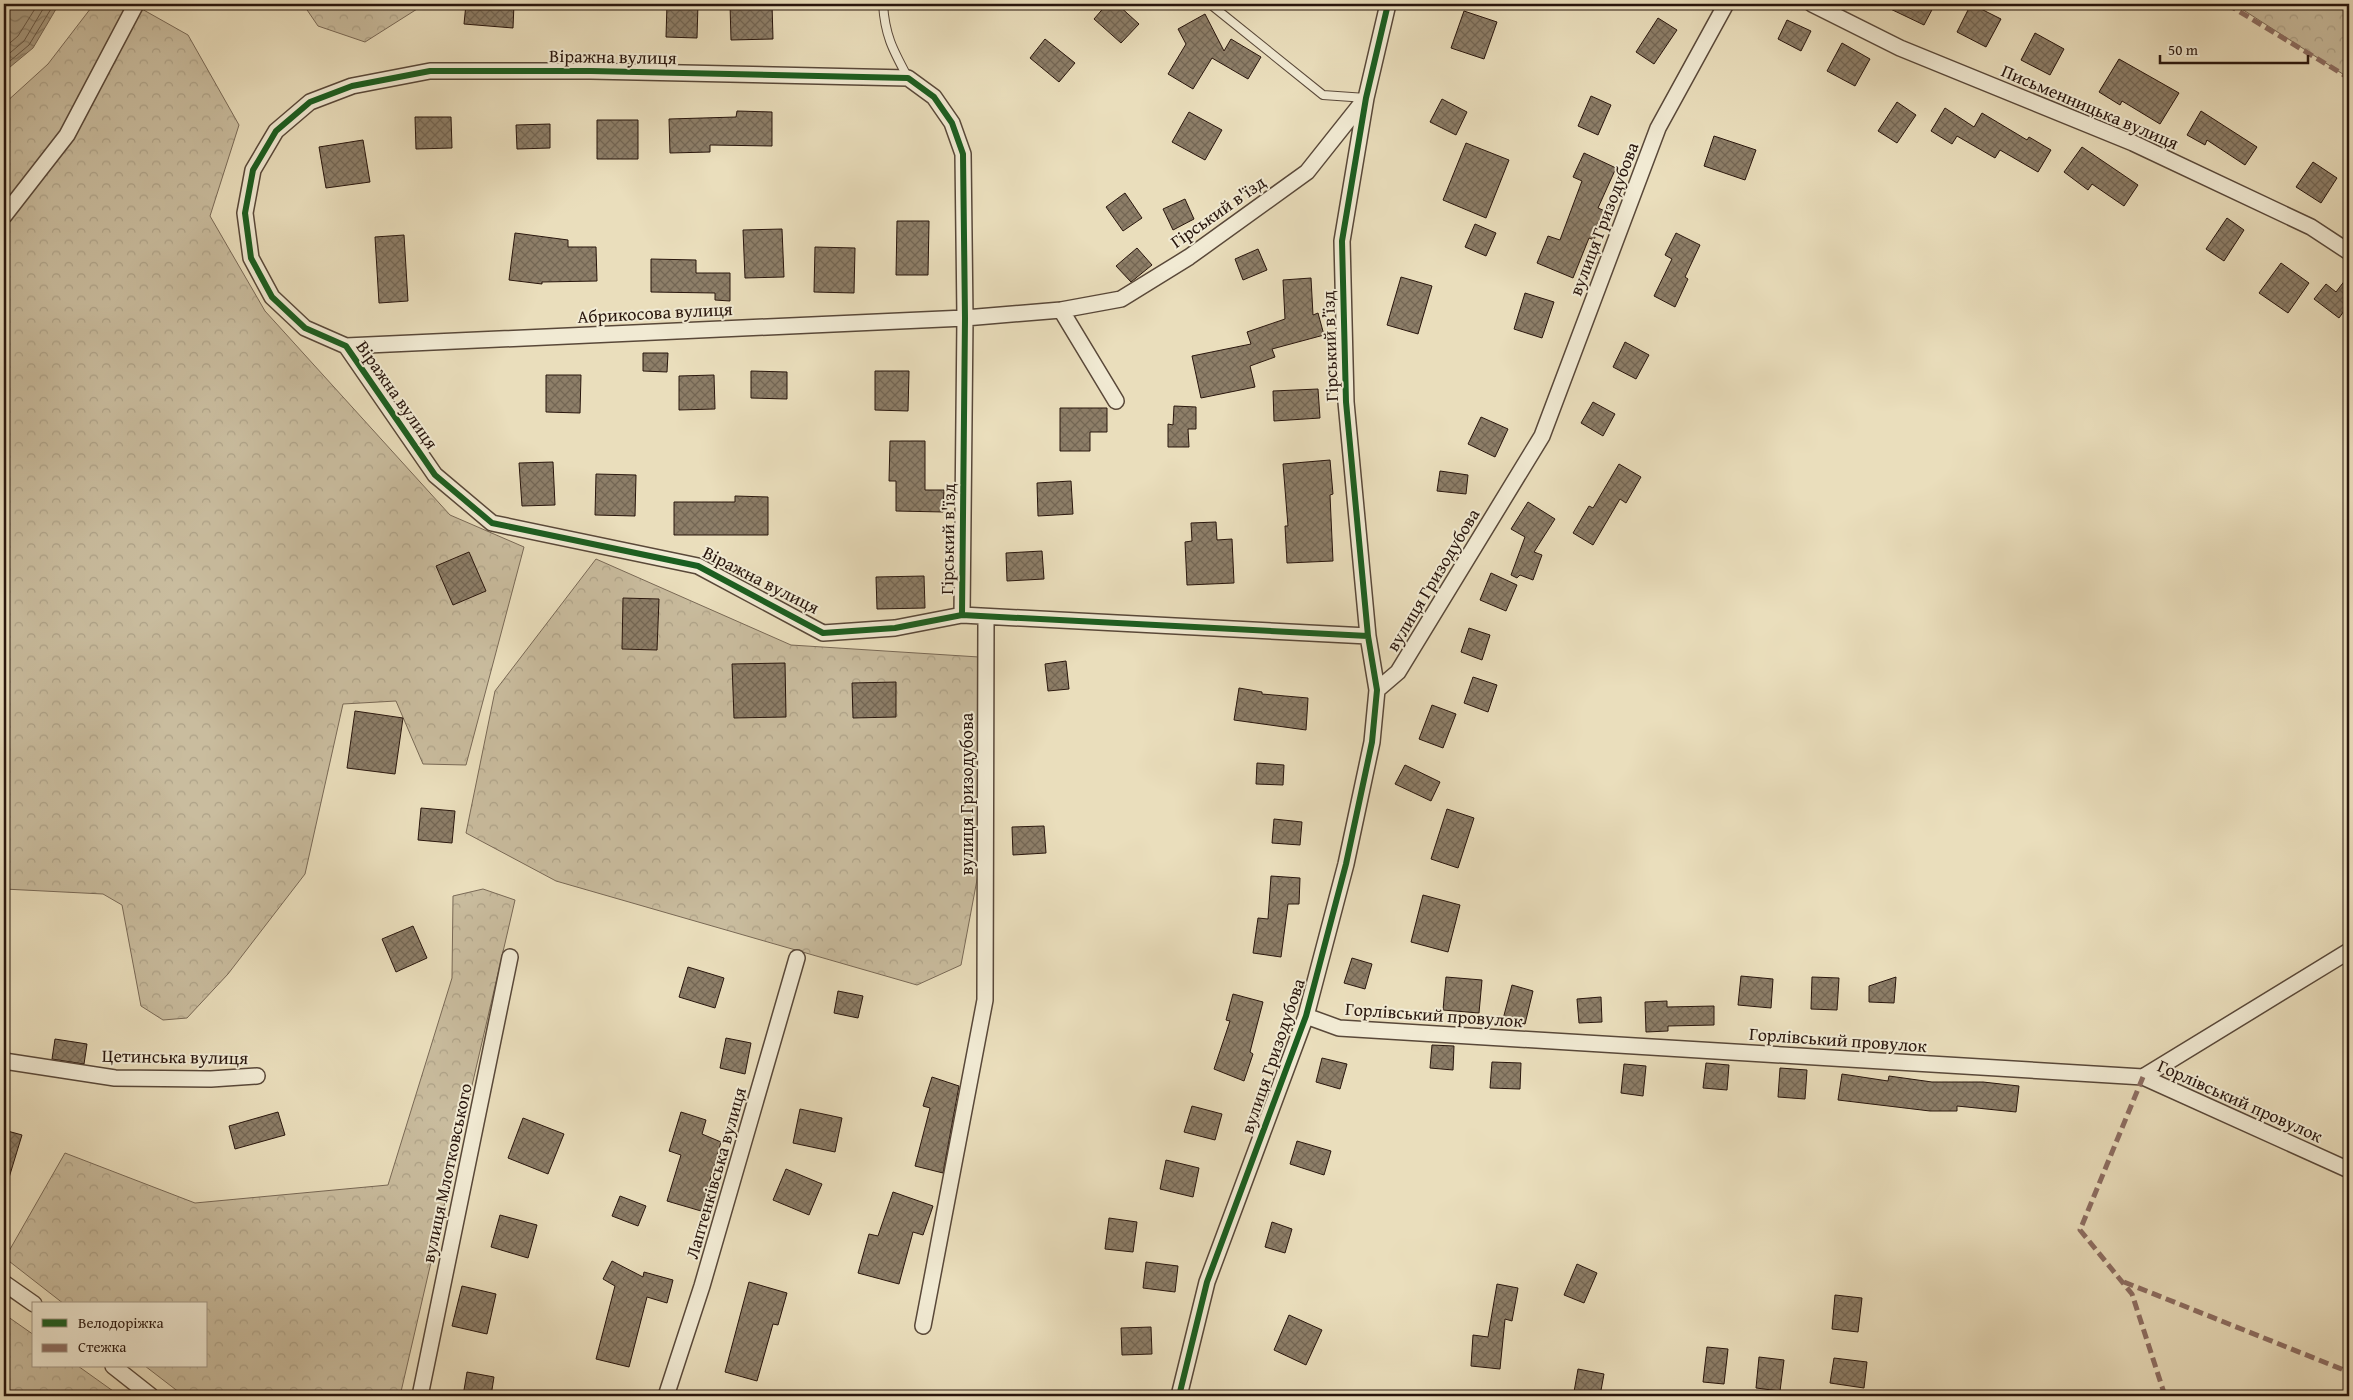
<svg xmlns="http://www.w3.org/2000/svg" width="2353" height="1400" font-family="'Gentium Book Plus',serif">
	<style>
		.forest { fill: url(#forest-crowns); stroke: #796956 }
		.water { fill: url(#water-waves); stroke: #756552 }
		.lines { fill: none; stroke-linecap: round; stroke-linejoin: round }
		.shore { stroke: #685846; stroke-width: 1 }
		.building { fill: url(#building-cross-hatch); stroke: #29160d }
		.lane-casing { stroke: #594839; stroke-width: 10 }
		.street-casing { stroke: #594839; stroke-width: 18 }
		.lane { stroke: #f1ead3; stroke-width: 8 }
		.street { stroke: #f1ead3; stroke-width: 15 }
		.quiet { stroke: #8d6e63; stroke-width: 5; stroke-dasharray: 10 5; stroke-linecap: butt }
		.cycleway-casing { stroke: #f1ead3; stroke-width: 9 }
		.cycleway { stroke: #1b5e20; stroke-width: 6 }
		.labels { text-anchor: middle; stroke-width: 4; stroke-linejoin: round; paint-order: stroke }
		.street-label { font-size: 18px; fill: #29160d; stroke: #f1ead3 }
	</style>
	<defs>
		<pattern id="forest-crowns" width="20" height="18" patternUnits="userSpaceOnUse" patternTransform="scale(1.25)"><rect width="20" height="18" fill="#c9bc9e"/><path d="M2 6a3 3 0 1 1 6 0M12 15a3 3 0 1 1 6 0" fill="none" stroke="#ada187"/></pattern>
		<pattern id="water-waves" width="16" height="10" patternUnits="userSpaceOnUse" patternTransform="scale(1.25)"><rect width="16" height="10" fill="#a89a80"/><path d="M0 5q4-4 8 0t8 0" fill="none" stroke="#897d67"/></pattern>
		<pattern id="building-cross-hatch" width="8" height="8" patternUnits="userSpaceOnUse" patternTransform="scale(1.25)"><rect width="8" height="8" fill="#8d7e68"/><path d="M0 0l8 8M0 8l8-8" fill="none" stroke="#736654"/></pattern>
	</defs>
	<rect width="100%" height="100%" fill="#eadebc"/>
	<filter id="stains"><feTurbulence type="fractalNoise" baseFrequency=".004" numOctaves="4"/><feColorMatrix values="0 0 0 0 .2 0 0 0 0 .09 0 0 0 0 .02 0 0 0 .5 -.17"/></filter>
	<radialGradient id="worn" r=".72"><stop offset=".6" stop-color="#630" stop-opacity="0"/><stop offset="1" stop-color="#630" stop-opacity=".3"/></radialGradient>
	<path class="forest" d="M94 4H133L188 35 239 125 210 216 265 311 450 515 524 547 466 765 423 764 396 701 343 704 305 874 228 974 187 1018 163 1020 141 1006 122 905 103 894 4 889V104L48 64Z
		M303 4H425L365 42 318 26Z
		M2234 4H2349V78Z
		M596 559 791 645 979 657 988 821 961 965 917 985 556 881 466 833 495 691Z
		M483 889 515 900 400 1396H184L145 1366H206V1304H64L5 1258 65 1153 195 1203 388 1185 452 978 453 896Z
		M4 1314 34 1335V1366H78L120 1396H4Z"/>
	<path class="water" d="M4 4H59L33 48 4 72Z"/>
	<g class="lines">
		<path class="shore" d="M4 48 18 36 38 4
			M4 58 24 41 46 4
			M4 66 29 45 54 4"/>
	</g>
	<path class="building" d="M466 4H514L513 28 464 24Z
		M667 4H698L697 38 666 37Z
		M730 4H772L773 39 731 40Z
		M1107 4H1117L1139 24 1121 43 1094 19Z
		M1880 4H1935L1924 25Z
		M1971 4 2001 19 1986 47 1957 32Z
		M1464 11 1497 22 1484 59 1451 48Z
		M1205 14 1224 51 1231 39 1261 57 1248 79 1212 58 1193 89 1168 74 1186 44 1178 29Z
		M1658 18 1677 30 1654 64 1636 52Z
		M1787 20 1811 31 1801 51 1778 39Z
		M2035 33 2064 49 2050 75 2021 60Z
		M1045 39 1075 63 1059 82 1030 58Z
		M1842 43 1870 59 1855 86 1827 71Z
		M2119 59 2179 93 2160 124 2122 101 2120 105 2099 92Z
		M1591 96 1611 105 1598 135 1578 126Z
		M1442 99 1467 112 1456 135 1430 122Z
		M1897 102 1916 115 1897 143 1878 131Z
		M1945 108 1974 127 1982 113 2027 140 2029 137 2051 150 2038 172 2000 150 1995 158 1957 136 1952 144 1931 131Z
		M737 111 772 112V146L710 145V152L670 153 669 119 736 117Z
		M2201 111 2257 147 2245 165 2207 140 2205 145 2187 135Z
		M1189 112 1222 130 1205 160 1172 142Z
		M415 117H451L452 148 416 149Z
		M597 120H638V159H597Z
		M550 124V148L517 149 516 125Z
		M1714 136 1756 150 1745 180 1704 166Z
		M363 140 370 182 326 188 319 147Z
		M1466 143 1509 160 1486 218 1443 200Z
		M2082 147 2138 185 2124 206 2092 184 2088 190 2064 172Z
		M1584 153 1616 168 1598 208 1605 211 1594 240 1589 238 1573 278 1537 263 1548 236 1560 240 1582 181 1573 177Z
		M2313 162 2337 178 2321 203 2296 187Z
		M1125 193 1142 218 1123 231 1106 207Z
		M1185 199 1194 219 1173 230 1163 209Z
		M2227 218 2244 230 2224 261 2206 249Z
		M897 221H929L928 275H896Z
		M1475 224 1496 233 1486 256 1465 247Z
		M782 229 784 277 745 278 743 230Z
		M515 233 568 240V247H596L597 281 542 282V284L509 280Z
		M1676 233 1700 245 1685 277 1688 279 1675 307 1654 296 1672 259 1665 255Z
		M404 235 408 301 379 303 375 237Z
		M815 247 855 248 854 293 814 292Z
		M1137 248 1152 265 1131 282 1116 266Z
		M1258 249 1267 270 1243 280 1235 259Z
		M651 259 696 260V273H730V301L715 300V293L651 292Z
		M2281 263 2309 283 2288 313 2259 293Z
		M2349 275V304L2339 318 2314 299 2326 284 2336 292Z
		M1401 277 1432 286 1418 334 1387 325Z
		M1311 278 1313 315 1318 313 1324 335 1272 349 1275 357 1250 366 1255 387 1201 398 1192 356 1251 344 1247 332 1285 319 1283 280Z
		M1525 293 1554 302 1542 338 1514 329Z
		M1625 342 1649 355 1636 379 1613 367Z
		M643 353H668L667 372 643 371Z
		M751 371 787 372V399L751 398Z
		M875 371H909L908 411 875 410Z
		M546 375H581L580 413 546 412Z
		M714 375 715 409 679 410V376Z
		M1318 389 1320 418 1274 421 1273 391Z
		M1593 402 1615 414 1603 436 1581 423Z
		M1174 406 1196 407V429H1188L1189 447H1168V424L1173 425Z
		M1060 408H1107V432H1090V451H1060Z
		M1481 417 1508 429 1495 457 1468 444Z
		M890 441H925V490H944L943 512 896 511V481H889Z
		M1330 460 1333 494 1330 495 1333 561 1287 563 1285 526H1288L1283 464Z
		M553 462 555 505 522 506 519 463Z
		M1619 464 1641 477 1626 503 1620 499 1593 545 1573 533 1589 506 1593 508Z
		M1440 471 1468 475 1466 494 1437 491Z
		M596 474 636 475 635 516 595 515Z
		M1071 481 1073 514 1038 516 1037 483Z
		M735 496 768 497V535H674V502H735Z
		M1528 502 1555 519 1534 552 1542 555 1533 580 1520 575 1517 578 1511 575 1525 537 1511 529Z
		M1216 522 1217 540 1232 539 1234 583 1187 585 1185 542 1192 541 1191 523Z
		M1042 551 1044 579 1007 581 1006 553Z
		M469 552 486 591 453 605 436 566Z
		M1491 573 1517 585 1506 611 1480 600Z
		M924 576 925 608 877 609 876 577Z
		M623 598 659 599 657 650 622 649Z
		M1469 628 1490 635 1482 660 1461 652Z
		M1066 661 1069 689 1048 691 1045 664Z
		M785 663 786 717 734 718 732 664Z
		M1473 677 1497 685 1488 712 1464 703Z
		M896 682V717L853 718 852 683Z
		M1239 688 1262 692V694L1308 698 1306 730 1234 720Z
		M1432 705 1456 714 1443 748 1419 739Z
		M355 711 403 718 395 774 347 768Z
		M1257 763 1284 765 1283 785 1256 784Z
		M1405 765 1440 782 1431 801 1395 784Z
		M421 808 455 811 452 843 418 840Z
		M1447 809 1474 818 1458 868 1431 859Z
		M1274 819 1302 822 1300 845 1272 843Z
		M1044 826 1046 853 1013 855 1012 827Z
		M1271 876 1300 878 1299 904H1288L1281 957 1253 953 1258 918 1268 919Z
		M1423 895 1460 905 1448 952 1411 942Z
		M413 926 427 958 396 972 382 939Z
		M1352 958 1372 964 1365 989 1344 983Z
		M688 967 724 978 715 1008 679 997Z
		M1741 976 1773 979 1771 1008 1738 1005Z
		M1446 977 1482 980 1479 1013 1443 1010Z
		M1812 977 1839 978 1837 1010 1811 1009Z
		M1896 977 1894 1003 1869 1002V986Z
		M1512 985 1533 991 1525 1024 1503 1019Z
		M838 991 863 996 858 1018 834 1013Z
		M1233 994 1263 1002 1250 1052 1253 1054 1244 1081 1214 1069 1230 1021 1226 1020Z
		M1601 997 1602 1022 1579 1023 1577 999Z
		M1667 1001V1007L1714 1006V1025L1668 1026V1031L1646 1032 1645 1002Z
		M726 1038 751 1043 745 1074 720 1068Z
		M55 1039 87 1044 84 1064 52 1059Z
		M1432 1045 1454 1046 1453 1070 1430 1068Z
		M1322 1058 1347 1064 1340 1089 1316 1082Z
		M1492 1062 1521 1063 1520 1089 1490 1088Z
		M1706 1063 1729 1065 1727 1090 1703 1088Z
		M1624 1064 1646 1066 1643 1096 1621 1093Z
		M1780 1068 1807 1070 1805 1099 1778 1097Z
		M1842 1074 1888 1081 1889 1076 1932 1082H1983L2019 1086 2016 1112 1957 1106V1111H1930L1838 1100Z
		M932 1077 959 1086 943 1173 915 1166 930 1108 923 1106Z
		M1192 1106 1222 1114 1215 1140 1184 1132Z
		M800 1109 842 1118 835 1152 793 1143Z
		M278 1112 285 1135 235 1149 229 1126Z
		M681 1112 706 1120 702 1134 721 1142 701 1211 667 1201 681 1155 669 1151Z
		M523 1118 564 1134 548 1174 508 1158Z
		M4 1130 22 1135 8 1181H4Z
		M1297 1141 1331 1151 1324 1175 1290 1164Z
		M1166 1160 1199 1168 1193 1197 1160 1189Z
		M786 1169 822 1184 809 1215 773 1200Z
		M893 1192 933 1206 923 1235 913 1232 899 1284 858 1273 869 1234 878 1236Z
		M620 1196 646 1206 638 1226 612 1216Z
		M500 1215 537 1225 528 1258 491 1247Z
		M1109 1218 1137 1222 1133 1252 1105 1249Z
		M1272 1222 1292 1229 1285 1253 1265 1247Z
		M612 1261 643 1277 644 1272 673 1280 667 1303 647 1297 629 1367 596 1359 615 1286 603 1279Z
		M1146 1262 1178 1266 1175 1292 1143 1288Z
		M1577 1264 1597 1273 1584 1303 1564 1295Z
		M749 1282 787 1293 778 1325 773 1324 757 1381 725 1372Z
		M1497 1284 1518 1288 1512 1321 1505 1319 1500 1369 1471 1366 1473 1335 1488 1337Z
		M462 1286 496 1294 487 1334 452 1326Z
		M1835 1295 1862 1298 1858 1332 1832 1329Z
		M1289 1315 1322 1330 1306 1365 1274 1350Z
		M1151 1327 1152 1354 1122 1355 1121 1328Z
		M1707 1347 1728 1349 1724 1384 1703 1382Z
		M1759 1357 1784 1360 1780 1391 1756 1388Z
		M1834 1358 1867 1362 1864 1388 1830 1383Z
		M1578 1369 1604 1374 1600 1396 1574 1392Z
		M467 1372 494 1377 491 1396H463Z"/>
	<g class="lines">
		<defs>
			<path id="lane" d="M883 4C885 36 893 50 908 78
				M1210 4 1323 95 1366 98"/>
			<path id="street" d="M1812 4 1900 48 2133 143 2311 227 2349 252
				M4 216 67 135 136 4
				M1061 310 1116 401
				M346 346 965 318 1061 310 1121 299 1189 257 1307 172 1365 99
				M962 615 965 318 963 154 952 123 934 97 908 78 591 71H430L352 86 310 102 276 131 253 170 245 213 251 258 272 297 305 328 346 346 435 475 492 523 698 566 823 633 895 628 962 615 1368 636
				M1377 690 1398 672 1542 436 1658 128 1726 4
				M1306 1016 1339 1028 2143 1077 2349 1170
				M4 1061 115 1078 211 1079 257 1076
				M2143 1077 2349 951
				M4 1283 34 1304
				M923 1326 985 1000 986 617
				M113 1366 151 1396
				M420 1396 510 957
				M666 1396 702 1286 797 958
				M1179 1396 1207 1282 1306 1016 1346 864 1372 742 1377 690 1368 636 1346 402 1342 241 1366 98 1388 4"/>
		</defs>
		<use href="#lane" class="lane-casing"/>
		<use href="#street" class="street-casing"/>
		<use href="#lane" class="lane"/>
		<use href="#street" class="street"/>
		<path class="quiet" d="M2227 4 2349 78
			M2143 1077 2080 1230 2132 1294 2165 1396
			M2124 1282 2349 1372"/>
		<defs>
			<path id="cycleway" d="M962 615 965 318 963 154 952 123 934 97 908 78 591 71H430L352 86 310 102 276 131 253 170 245 213 251 258 272 297 305 328 346 346 435 475 492 523 698 566 823 633 895 628 962 615 1368 636
				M1179 1396 1207 1282 1306 1016 1346 864 1372 742 1377 690 1368 636 1346 402 1342 241 1366 98 1388 4"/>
		</defs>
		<use href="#cycleway" class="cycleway-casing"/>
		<use href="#cycleway" class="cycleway"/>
	</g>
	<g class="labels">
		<g class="street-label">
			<text transform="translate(613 57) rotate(1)" y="6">Віражна вулиця</text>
			<text transform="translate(2090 107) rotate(23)" y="6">Письменницька вулиця</text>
			<text transform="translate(1218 212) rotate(-35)" y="6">Гірський в'їзд</text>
			<text transform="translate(1604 219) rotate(-69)" y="6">вулиця Гризодубова</text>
			<text transform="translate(655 313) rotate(-3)" y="6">Абрикосова вулиця</text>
			<text transform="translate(1330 346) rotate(-92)" y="6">Гірський в’їзд</text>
			<text transform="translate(397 395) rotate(55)" y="6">Віражна вулиця</text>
			<text transform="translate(948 539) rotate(-89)" y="6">Гірський в'їзд</text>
			<text transform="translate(761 580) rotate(27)" y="6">Віражна вулиця</text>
			<text transform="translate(1433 580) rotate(-59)" y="6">вулиця Гризодубова</text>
			<text transform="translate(967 794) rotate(-90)" y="6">вулиця Гризодубова</text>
			<text transform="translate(1434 1015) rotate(4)" y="6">Горлівський провулок</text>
			<text transform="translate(1838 1040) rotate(4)" y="6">Горлівський провулок</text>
			<text transform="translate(1273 1056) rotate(-71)" y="6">вулиця Гризодубова</text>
			<text transform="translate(175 1057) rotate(1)" y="6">Цетинська вулиця</text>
			<text transform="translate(2240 1101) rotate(24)" y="6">Горлівський провулок</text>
			<text transform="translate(447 1173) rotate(-78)" y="6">вулиця Млотковського</text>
			<text transform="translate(716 1173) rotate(-74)" y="6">Лаптенківська вулиця</text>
		</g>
	</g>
	<rect width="2353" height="1400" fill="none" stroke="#eadebc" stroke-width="20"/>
	<rect x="5" y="5" width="2343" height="1390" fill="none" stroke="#29160d" stroke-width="2.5"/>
	<rect x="10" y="10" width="2333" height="1380" fill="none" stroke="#29160d"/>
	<rect x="32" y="1302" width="175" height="65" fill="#f1ead3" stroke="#a19584"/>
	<rect x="42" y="1319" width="25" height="8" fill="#1b5e20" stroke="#a19584"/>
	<text x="78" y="1328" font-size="15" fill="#29160d">Велодоріжка</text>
	<rect x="42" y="1344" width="25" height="8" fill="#8d6e63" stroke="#a19584"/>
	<text x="78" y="1352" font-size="15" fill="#29160d">Стежка</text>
	<path d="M2160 55v8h148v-8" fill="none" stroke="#29160d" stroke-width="2.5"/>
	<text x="2168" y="55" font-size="15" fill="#29160d" stroke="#f1ead3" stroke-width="4" paint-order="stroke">50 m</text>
	<rect width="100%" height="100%" filter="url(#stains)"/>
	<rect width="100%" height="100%" fill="url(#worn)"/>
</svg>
